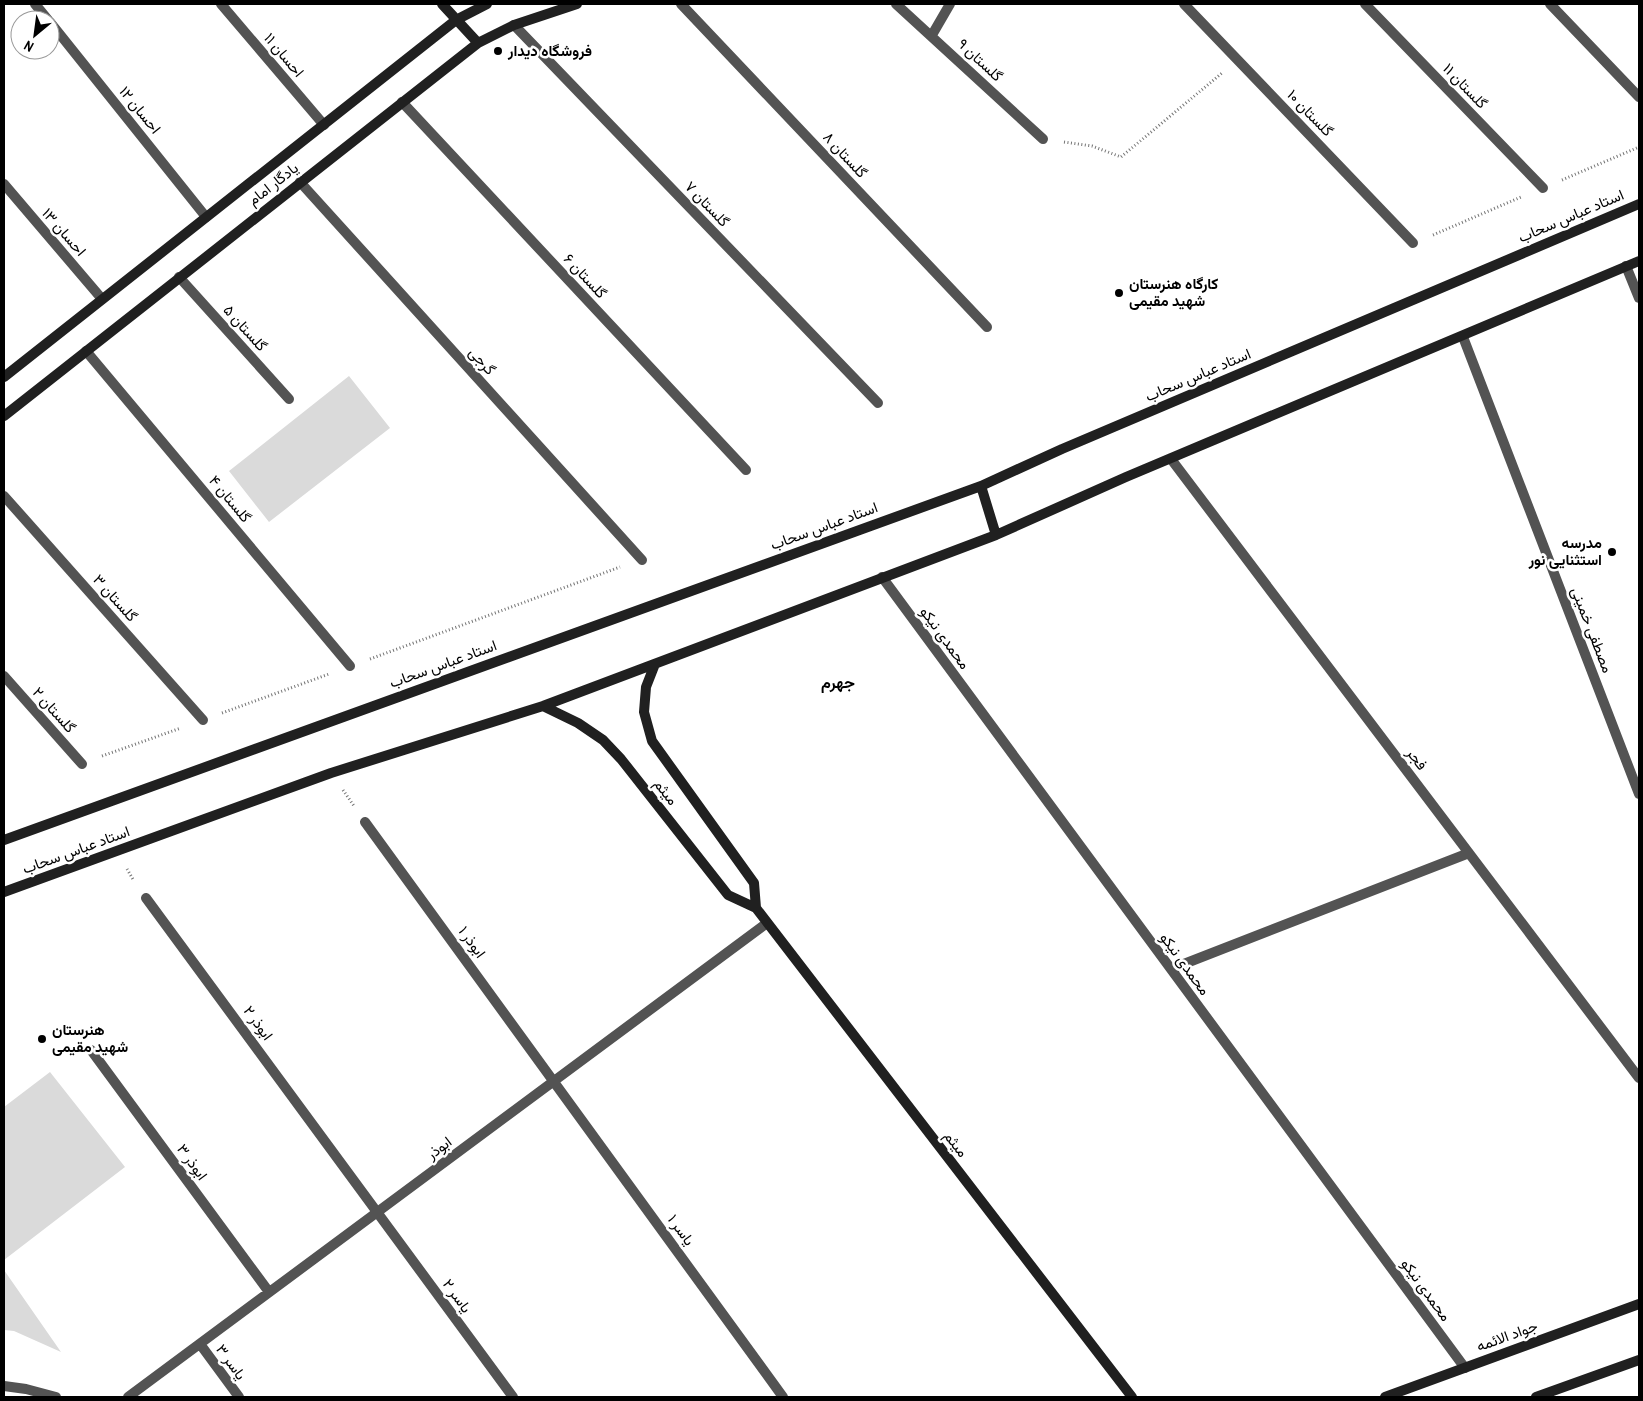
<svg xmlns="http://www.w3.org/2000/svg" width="1643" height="1401" font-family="'Archivo Narrow',Vazirmatn,sans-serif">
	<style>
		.green { fill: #dadada }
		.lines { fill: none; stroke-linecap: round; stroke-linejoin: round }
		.path { stroke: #757575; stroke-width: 3; stroke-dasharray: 1 2.5; stroke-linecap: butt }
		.street { stroke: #535353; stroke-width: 10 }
		.secondary { stroke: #202020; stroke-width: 10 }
		.poi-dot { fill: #000; stroke: #fff; stroke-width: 2 }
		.labels { text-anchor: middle; stroke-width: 5; stroke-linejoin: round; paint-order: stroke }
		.poi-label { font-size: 15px; font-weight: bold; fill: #000; stroke: #fff; text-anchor: start }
		.street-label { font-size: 15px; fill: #000; stroke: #fff }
		.neighbourhood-label { font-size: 16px; font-weight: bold; fill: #000; stroke: #fff }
	</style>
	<rect width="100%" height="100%" fill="#fff"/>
	<path class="green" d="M349 376 390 428 269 522 229 471Z
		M50 1072 125 1167 4 1260V1107Z
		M4 1270 61 1352 14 1331 4 1330Z"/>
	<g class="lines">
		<path class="path" d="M1064 142 1092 146 1121 157 1222 73
			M1562 180 1639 147
			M1433 235 1521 197
			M370 659 620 567
			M222 713 329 674
			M102 756 181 728
			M343 790 354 806
			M127 869 134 881"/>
		<path class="street" d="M35 4 48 20
			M221 4 324 125
			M681 4 987 327
			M896 4 1043 139
			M1184 4 1413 243
			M1365 4 1543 188
			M1550 4 1639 97
			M50 22 206 217
			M514 25 878 403
			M932 35 950 4
			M402 102 746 470
			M300 182 642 560
			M4 184 102 299
			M1626 266 1639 298
			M179 277 289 399
			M1463 337 1639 794
			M86 351 350 666
			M1171 459 1639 1078
			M4 496 203 720
			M882 577 1465 1368
			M4 676 82 764
			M365 822 783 1397
			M146 898 513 1397
			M1171 969 1469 853
			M91 1050 269 1292
			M200 1344 239 1397
			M4 1386 26 1389 56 1397
			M128 1397 767 923"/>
		<path class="secondary" d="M442 4 478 43
			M4 377 456 20 487 4
			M4 416 478 43 514 25 577 4
			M981 486 996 535
			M655 664 646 687 644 712 652 741 754 883 756 908
			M543 706 578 723 603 740 621 759 728 895 756 908 1132 1397
			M4 840 981 486 1062 449 1639 204
			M4 892 331 773 543 706 996 535 1126 477 1639 261
			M1385 1397 1639 1304
			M1536 1397 1639 1360"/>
	</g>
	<g class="poi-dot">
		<circle cx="498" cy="51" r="5"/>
		<circle cx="1119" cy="293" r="5"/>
		<circle cx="1612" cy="552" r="5"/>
		<circle cx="42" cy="1039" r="5"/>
	</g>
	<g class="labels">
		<g class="poi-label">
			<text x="508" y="56">فروشگاه دیدار</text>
			<text x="1129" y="289">کارگاه هنرستان<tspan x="1129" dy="17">شهید مقیمی</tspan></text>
			<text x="1602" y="548" text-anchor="end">مدرسه<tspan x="1602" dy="17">استثنایی نور</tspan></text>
			<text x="52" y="1035">هنرستان<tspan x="52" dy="17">شهید مقیمی</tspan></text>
		</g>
		<g class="street-label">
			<text transform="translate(284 55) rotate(50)" y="5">احسان ۱۱</text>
			<text transform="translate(980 60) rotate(43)" y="5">گلستان ۹</text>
			<text transform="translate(1465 86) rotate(46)" y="5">گلستان ۱۱</text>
			<text transform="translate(140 110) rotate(51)" y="5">احسان ۱۲</text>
			<text transform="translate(1310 113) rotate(46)" y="5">گلستان ۱۰</text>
			<text transform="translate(845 155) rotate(47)" y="5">گلستان ۸</text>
			<text transform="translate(273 184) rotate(-38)" y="5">یادگار امام</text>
			<text transform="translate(707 204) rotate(46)" y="5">گلستان ۷</text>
			<text transform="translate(1571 216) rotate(-23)" y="5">استاد عباس سحاب</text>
			<text transform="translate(64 232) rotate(49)" y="5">احسان ۱۳</text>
			<text transform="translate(585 276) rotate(47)" y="5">گلستان ۶</text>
			<text transform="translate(245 328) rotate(48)" y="5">گلستان ۵</text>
			<text transform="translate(482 361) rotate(48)" y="5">گرجی</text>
			<text transform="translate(1198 375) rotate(-23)" y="5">استاد عباس سحاب</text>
			<text transform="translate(230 499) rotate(50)" y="5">گلستان ۴</text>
			<text transform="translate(824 526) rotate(-20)" y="5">استاد عباس سحاب</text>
			<text transform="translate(115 598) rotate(48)" y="5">گلستان ۳</text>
			<text transform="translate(1592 630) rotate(69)" y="5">مصطفی خمینی</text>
			<text transform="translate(945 638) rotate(54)" y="5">محمدی نیکو</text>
			<text transform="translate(443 664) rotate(-20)" y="5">استاد عباس سحاب</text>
			<text transform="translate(54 710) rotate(48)" y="5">گلستان ۲</text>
			<text transform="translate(1417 759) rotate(53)" y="5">فجر</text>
			<text transform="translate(666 792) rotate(52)" y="5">میثم</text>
			<text transform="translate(76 850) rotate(-20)" y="5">استاد عباس سحاب</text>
			<text transform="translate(472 942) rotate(54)" y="5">ابوذر ۱</text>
			<text transform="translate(1185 964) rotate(54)" y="5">محمدی نیکو</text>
			<text transform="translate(258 1023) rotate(54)" y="5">ابوذر ۲</text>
			<text transform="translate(956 1144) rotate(52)" y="5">میثم</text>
			<text transform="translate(439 1148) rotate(-37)" y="5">ابوذر</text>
			<text transform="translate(192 1162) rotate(54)" y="5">ابوذر ۳</text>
			<text transform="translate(681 1230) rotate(54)" y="5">یاسر ۱</text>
			<text transform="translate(1426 1290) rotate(54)" y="5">محمدی نیکو</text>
			<text transform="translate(457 1296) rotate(54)" y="5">یاسر ۲</text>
			<text transform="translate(1507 1336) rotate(-20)" y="5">جواد الائمه</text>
			<text transform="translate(231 1362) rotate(54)" y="5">یاسر ۳</text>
		</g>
		<g class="neighbourhood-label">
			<text x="838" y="688">جهرم</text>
		</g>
	</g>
	<rect width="1643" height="1401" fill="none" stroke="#000000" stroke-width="10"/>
	<g transform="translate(35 35) rotate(209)"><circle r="24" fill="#ffffff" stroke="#999999"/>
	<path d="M0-4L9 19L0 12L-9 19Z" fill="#000000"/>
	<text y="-8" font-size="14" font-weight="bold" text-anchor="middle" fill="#000000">N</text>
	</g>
</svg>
